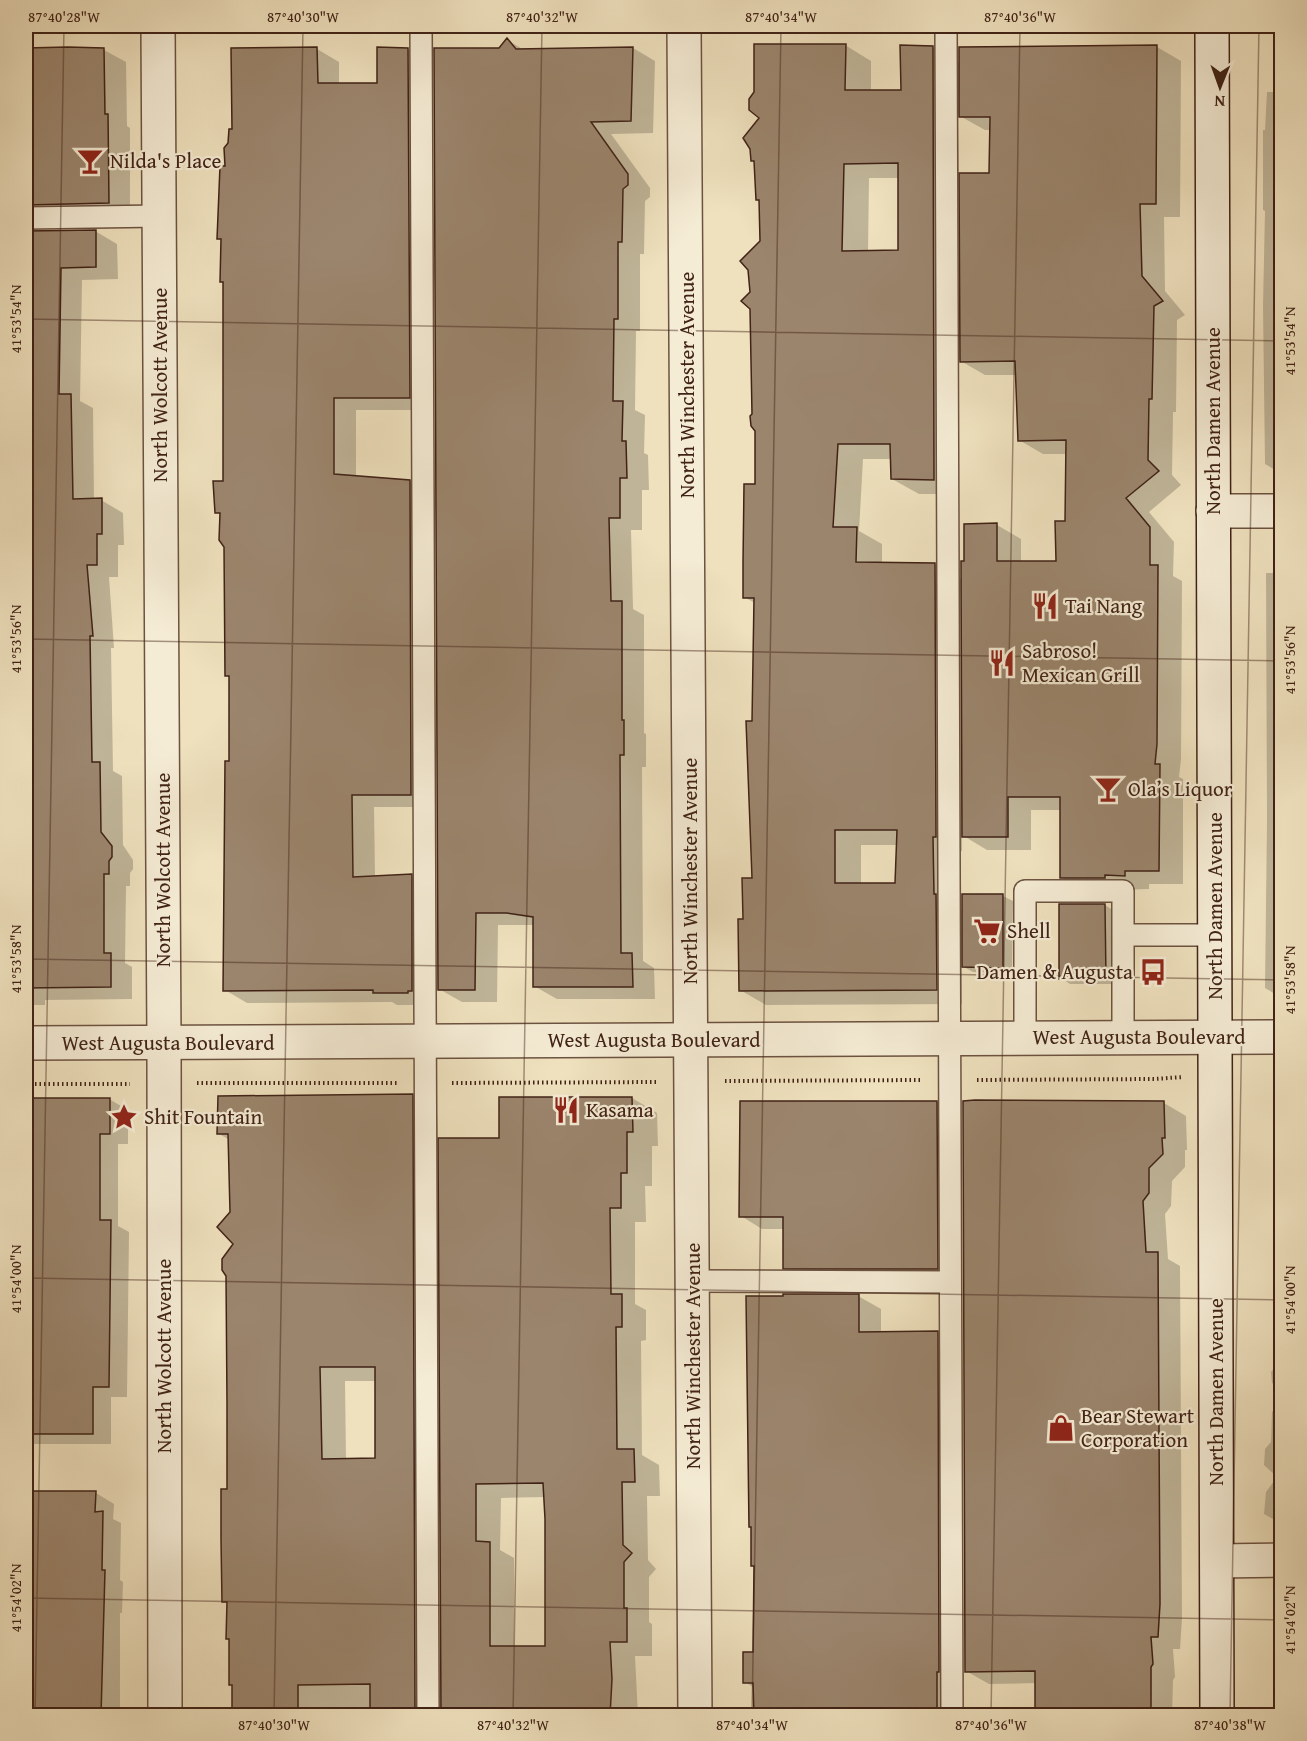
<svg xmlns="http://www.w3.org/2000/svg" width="1307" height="1741" font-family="'Gentium Book Plus',serif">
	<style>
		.shadow { fill: #0003; fill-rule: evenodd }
		.building { fill: #9b856d; stroke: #402216; stroke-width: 1.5; fill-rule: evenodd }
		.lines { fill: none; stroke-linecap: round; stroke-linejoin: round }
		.service-casing { stroke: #6c5240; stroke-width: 24 }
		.minor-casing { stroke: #6c5240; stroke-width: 36 }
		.tertiary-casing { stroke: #6c5240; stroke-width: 36 }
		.secondary-casing { stroke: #402216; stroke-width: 36 }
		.path { stroke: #402216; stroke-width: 4; stroke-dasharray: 1.5 3; stroke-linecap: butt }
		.service { stroke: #f5ecd5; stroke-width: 21 }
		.minor { stroke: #f5ecd5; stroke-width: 33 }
		.tertiary { stroke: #f5ecd5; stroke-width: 33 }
		.secondary { stroke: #f5ecd5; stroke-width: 33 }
		.ticks { fill: none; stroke: #402216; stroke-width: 1.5; stroke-opacity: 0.45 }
		.labels { text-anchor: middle; stroke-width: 4.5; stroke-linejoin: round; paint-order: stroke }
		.poi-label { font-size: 21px; fill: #402216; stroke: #f5ecd5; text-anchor: start }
		.street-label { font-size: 21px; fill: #402216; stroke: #f5ecd5 }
		.neatline { fill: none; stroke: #402216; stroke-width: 2 }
		.ticks-label { font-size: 15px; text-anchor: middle; fill: #402216 }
	</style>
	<rect width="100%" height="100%" fill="#efe1be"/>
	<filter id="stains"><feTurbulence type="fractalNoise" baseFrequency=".00333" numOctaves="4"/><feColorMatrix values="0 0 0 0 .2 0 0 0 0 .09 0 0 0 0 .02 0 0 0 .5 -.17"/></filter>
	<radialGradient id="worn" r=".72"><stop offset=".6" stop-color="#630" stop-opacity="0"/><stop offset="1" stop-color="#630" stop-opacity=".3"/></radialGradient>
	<path class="shadow" d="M507 40 524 50 633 48 655 61 653 133 611 134 650 188V197L645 201 644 254H640V331H636L635 410 645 415 644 453 648 455 649 490H642V530H631L633 609 644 615V733L646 734V767H642L643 961 654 968 655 999H557L534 986 535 925H498L497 1002H462L439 989 500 49Z
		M845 45 871 61V92H902L932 47 960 63 1157 47 1181 61 1180 217H1164L1165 291 1185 315 1177 320 1176 412H1173L1172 475 1181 485 1149 512 1174 542 1173 576 1182 581 1181 759 1179 777 1183 779V884H1149V889L1085 891 1061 877V810H1031V850H987L962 835V851H959V909L963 912 1003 896 1013 901 1012 973 973 972 962 966V1004L766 1005 740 990 744 920 754 880 755 603 744 597 756 485 757 430 751 293ZM958 115 985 130H991V175H959ZM869 178H900L899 251 868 252ZM959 360 985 375H1017L1019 440 1043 454H1067V522L1057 563H1021V539L997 525 962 580 935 565 882 564V544L859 531 863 459H892V479L919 494H959ZM861 845H898L897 884H861Z
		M26 47 35 50H104L126 62 127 126 130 128V215L41 219 34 232 95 231 117 244 118 279 82 280 80 401 93 408 94 500H101L123 513 124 545H118V577H109L114 648H111L113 771 122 776 123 845 133 860V869L130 873V886H126L125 963 132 967V999L45 1000V1005H26Z
		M317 49 339 62V84L379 85 408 49 430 62 432 410H356V477L410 481 432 494 433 807H374L375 877 411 876 434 888 430 1005H397L392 1002 247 1003 225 990 231 678 226 675 225 546 221 515 216 512 224 483 227 167 234 130Z
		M1267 92H1282V474L1265 464 1263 306 1265 211 1263 210V130H1265Z
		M1266 573H1282V998L1265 988 1267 821Z
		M1105 905 1114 911 1115 984H1070L1061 978Z
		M412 1096 437 1110 438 1140H500L632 1098 657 1113 658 1146H652V1186H645L646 1222H635V1304L646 1310V1340L641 1341 642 1455 659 1465 660 1496H647L648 1560 656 1569 649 1577V1622L652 1624V1656H635L638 1716H234L228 1604 223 1601 235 1244 232 1213 230 1140 219 1134ZM345 1381H376L377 1460H346ZM546 1497V1647H514V1558L500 1550 501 1498Z
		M1277 1098H1282V1172L1277 1169Z
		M109 1099 128 1110V1144H118V1226L129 1232 127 1397H111V1444H26V1100Z
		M937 1102 958 1115 959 1281 806 1280 784 1268V1229H762L741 1216Z
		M1164 1103 1186 1116 1187 1150H1185V1167L1172 1181 1171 1206 1165 1214 1168 1259 1180 1266 1182 1618 1180 1649H1173L1175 1677 1173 1680 1172 1716H1036L1037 1683 989 1684 966 1671Z
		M1282 1194V1236L1276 1222Z
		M1282 1253V1269L1273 1261Z
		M858 1296 881 1309V1334L938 1333 960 1346V1716H755V1688L745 1682 755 1654Z
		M1282 1360V1391L1272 1383 1271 1372Z
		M1282 1402V1524L1264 1514 1266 1492 1277 1477 1264 1465 1265 1449 1271 1442 1272 1412Z
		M26 1493H96L114 1504 113 1519 121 1523 120 1580 123 1582 122 1613H120V1716H26Z
		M1282 1702V1716H1280L1271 1709Z"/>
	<path class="building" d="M507 38 516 49 633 47 631 121 591 122 628 174V185L623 189 622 242H618V319H614L613 401H623L622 441H626L627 478H620V518H609L611 601H622V720H624V755H620L621 953H632L633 987H533V917L507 913H476L475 990H438L434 48H499Z
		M754 44H846L845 90H901L900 45 933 46 934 480 891 479 890 444H838L833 527H857L856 562 935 563 936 837H933L934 894H936L937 990 739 991 738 919H743L742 878H752L746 721H752L754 598H743V563L744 484H755V431L751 426 750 416 752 414 750 309 741 301 750 292 748 270 740 261 760 241 759 200H756L754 161H751L750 149 743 138 759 118 749 110V99L754 92ZM898 163V250L842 251 844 164ZM835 830H897L895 883H835Z
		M1157 45 1156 204H1140L1142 276 1163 301 1154 306 1152 399H1149L1148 460 1159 471 1126 498 1150 527V565H1158L1157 744 1155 764H1160L1159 871H1125V876L1105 875V878H1060V797H1008V837H962L961 564V561H964V524L997 523V561H1056L1055 521H1065L1066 440 1018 441 1015 361 960 362 959 173H989L990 117H959V47Z
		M68 47 104 48 105 114H108L109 203 26 205V48Z
		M317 47 318 83H377V47L408 48 410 398H334V474L410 480 411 795H352L353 877 412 874V991H408V993H373V990L223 991 225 761H229V676H225L224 547 219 540 220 513H215L213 481H223V282H220L221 239H217L218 215 220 166H225L224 148 228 143 229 129H232L231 48Z
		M96 230V267L61 268 59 394H71L73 499 102 498V534H97V565H87L93 636H90L92 762H100L101 832 112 846V857L109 861V874H104V953H111V987L26 988V231Z
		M962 894H1003V968L962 967Z
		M1059 904H1105L1106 979H1059Z
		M413 1094 415 1716H370V1684L298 1685V1716H232V1685H229V1639H226L227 1602H222L221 1540V1489H227V1404L226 1276 222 1270V1259L233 1244 217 1227 230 1212 228 1134H217L218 1096ZM320 1367H375V1458L322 1459Z
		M499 1097H632L633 1132H627V1173H621V1208H610L611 1294H622V1327H616L617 1449H634L635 1482H622L623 1545 632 1553 624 1562V1608H627V1642H610L612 1679 610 1716H441L438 1138H499ZM543 1483 545 1519V1646H490V1542L476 1541V1484Z
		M26 1098H110V1134H100V1220H111L109 1387H93V1434H26Z
		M975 1100 1164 1101 1165 1138H1162L1163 1154 1149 1168V1193L1143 1201 1146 1252H1158L1160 1604 1158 1637H1151L1153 1664 1151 1667V1709L1144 1708V1716H1035V1671L965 1672 963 1101Z
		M740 1101H937L938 1269H783V1217H739Z
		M783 1294H859V1332L938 1331 939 1672H937V1716H754L753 1683H743V1652H753L754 1566H751V1527H749L746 1296H783Z
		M26 1491H96L95 1512 103 1511 102 1570H105L101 1716H26Z"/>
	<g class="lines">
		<defs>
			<path id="service" d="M421 26 428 1716
				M946 26 952 1716
				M26 218 160 216
				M1123 1037V935H1215
				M1025 1038V891H1123V935
				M692 1281 950 1282"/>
			<path id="minor" d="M158 26 164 1042 165 1716
				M684 26 695 1716
				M1213 511H1282
				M1217 1561 1282 1560"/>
			<path id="tertiary" d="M26 1043 1282 1037"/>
			<path id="secondary" d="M1212 26 1217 1716"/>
		</defs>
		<use href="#service" class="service-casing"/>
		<use href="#minor" class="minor-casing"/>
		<use href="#tertiary" class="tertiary-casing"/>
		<use href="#secondary" class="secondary-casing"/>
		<path class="path" d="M1274 1073 1282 1077
			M977 1080 1154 1079 1183 1077
			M725 1081 922 1080
			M197 1083H397
			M452 1083 658 1082
			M26 1084H130"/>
		<use href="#service" class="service"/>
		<use href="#minor" class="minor"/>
		<use href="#tertiary" class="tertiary"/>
		<use href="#secondary" class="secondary"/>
	</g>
	<path class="ticks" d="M26 319 1282 341M26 639 1282 661M26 959 1282 980M26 1278 1282 1300M26 1598 1282 1620M35 1716 64 26M274 1716 303 26M513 1716 542 26M752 1716 781 26M991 1716 1020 26M1230 1716 1259 26"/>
	<defs>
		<symbol id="bar-bare" viewBox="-9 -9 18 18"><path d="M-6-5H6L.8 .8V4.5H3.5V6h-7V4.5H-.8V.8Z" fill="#8f2418" stroke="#f5ecd5" stroke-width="2.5" paint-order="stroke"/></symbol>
		<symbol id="restaurant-bare" viewBox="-9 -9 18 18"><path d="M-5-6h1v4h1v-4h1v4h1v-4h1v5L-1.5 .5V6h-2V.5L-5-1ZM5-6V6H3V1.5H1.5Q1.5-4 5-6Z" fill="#8f2418" stroke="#f5ecd5" stroke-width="2.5" paint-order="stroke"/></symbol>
		<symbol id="supermarket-bare" viewBox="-9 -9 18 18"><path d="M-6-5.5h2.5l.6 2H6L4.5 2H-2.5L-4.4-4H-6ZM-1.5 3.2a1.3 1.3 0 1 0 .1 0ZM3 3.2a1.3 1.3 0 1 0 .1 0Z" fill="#8f2418" stroke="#f5ecd5" stroke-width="2.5" paint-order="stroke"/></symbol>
		<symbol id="bus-bare" viewBox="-9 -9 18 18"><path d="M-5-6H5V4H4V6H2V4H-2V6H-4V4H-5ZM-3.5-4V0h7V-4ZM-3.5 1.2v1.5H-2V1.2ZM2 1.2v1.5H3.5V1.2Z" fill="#8f2418" stroke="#f5ecd5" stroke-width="2.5" paint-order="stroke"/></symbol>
		<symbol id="sight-bare" viewBox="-9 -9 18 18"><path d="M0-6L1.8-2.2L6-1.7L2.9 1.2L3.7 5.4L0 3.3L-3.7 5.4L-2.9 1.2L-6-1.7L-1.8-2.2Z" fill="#8f2418" stroke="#f5ecd5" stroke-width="2.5" paint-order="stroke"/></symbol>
		<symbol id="shop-bare" viewBox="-9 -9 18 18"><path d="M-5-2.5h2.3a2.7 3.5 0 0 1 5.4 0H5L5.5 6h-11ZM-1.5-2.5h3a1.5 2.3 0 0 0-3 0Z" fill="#8f2418" stroke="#f5ecd5" stroke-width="2.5" paint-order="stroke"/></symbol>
	</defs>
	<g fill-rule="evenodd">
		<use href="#bar-bare" x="71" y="142" width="38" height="38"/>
		<use href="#restaurant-bare" x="1026" y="587" width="38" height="38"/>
		<use href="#restaurant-bare" x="983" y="644" width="38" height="38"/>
		<use href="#bar-bare" x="1089" y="770" width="38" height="38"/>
		<use href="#supermarket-bare" x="968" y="912" width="38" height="38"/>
		<use href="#bus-bare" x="1134" y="953" width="38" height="38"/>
		<use href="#restaurant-bare" x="547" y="1091" width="38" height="38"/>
		<use href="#sight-bare" x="105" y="1098" width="38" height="38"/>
		<use href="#shop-bare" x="1042" y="1409" width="38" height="38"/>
	</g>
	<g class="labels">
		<g class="poi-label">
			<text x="110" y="168">Nilda's Place</text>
			<text x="1065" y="613">Tai Nang</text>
			<text x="1022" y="658">Sabroso!<tspan x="1022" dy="24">Mexican Grill</tspan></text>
			<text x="1128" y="796">Ola’s Liquor</text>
			<text x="1007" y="938">Shell</text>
			<text x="1133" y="979" text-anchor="end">Damen &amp; Augusta</text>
			<text x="586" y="1117">Kasama</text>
			<text x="144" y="1124">Shit Fountain</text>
			<text x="1081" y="1423">Bear Stewart<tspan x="1081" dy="24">Corporation</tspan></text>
		</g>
		<g class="street-label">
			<text transform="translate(160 385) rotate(-90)" y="7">North Wolcott Avenue</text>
			<text transform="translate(687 385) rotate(-90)" y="7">North Winchester Avenue</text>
			<text transform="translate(1213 421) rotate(-90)" y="7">North Damen Avenue</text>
			<text transform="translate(163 870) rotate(-90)" y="7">North Wolcott Avenue</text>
			<text transform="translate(690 871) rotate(-90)" y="7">North Winchester Avenue</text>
			<text transform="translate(1215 906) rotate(-90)" y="7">North Damen Avenue</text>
			<text x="1139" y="1044">West Augusta Boulevard</text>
			<text x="654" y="1047">West Augusta Boulevard</text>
			<text x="168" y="1050">West Augusta Boulevard</text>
			<text transform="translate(164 1356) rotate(-90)" y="7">North Wolcott Avenue</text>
			<text transform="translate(693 1356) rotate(-90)" y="7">North Winchester Avenue</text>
			<text transform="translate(1216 1392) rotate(-90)" y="7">North Damen Avenue</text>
		</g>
	</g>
	<rect width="1307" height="1741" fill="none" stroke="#efe1be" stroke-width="66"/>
	<g transform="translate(1220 87) rotate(181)" stroke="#f5ecd5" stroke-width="4.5" paint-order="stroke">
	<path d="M0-4.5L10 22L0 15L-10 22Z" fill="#402216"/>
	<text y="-9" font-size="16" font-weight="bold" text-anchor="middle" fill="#402216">N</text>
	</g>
	<rect x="33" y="33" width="1241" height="1675" class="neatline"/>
	<g class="ticks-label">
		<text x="64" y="22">87°40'28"W</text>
		<text x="303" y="22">87°40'30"W</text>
		<text x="542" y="22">87°40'32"W</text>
		<text x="781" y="22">87°40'34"W</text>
		<text x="1020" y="22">87°40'36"W</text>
		<text transform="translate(16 319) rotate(-90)" y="5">41°53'54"N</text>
		<text transform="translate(1290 341) rotate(-90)" y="5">41°53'54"N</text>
		<text transform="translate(16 639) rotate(-90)" y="5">41°53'56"N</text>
		<text transform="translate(1290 660) rotate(-90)" y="5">41°53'56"N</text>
		<text transform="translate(16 959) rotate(-90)" y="5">41°53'58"N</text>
		<text transform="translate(1290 980) rotate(-90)" y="5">41°53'58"N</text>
		<text transform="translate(16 1279) rotate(-90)" y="5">41°54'00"N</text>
		<text transform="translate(1290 1300) rotate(-90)" y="5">41°54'00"N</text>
		<text transform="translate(16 1598) rotate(-90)" y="5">41°54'02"N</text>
		<text transform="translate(1290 1620) rotate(-90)" y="5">41°54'02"N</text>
		<text x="274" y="1730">87°40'30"W</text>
		<text x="513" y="1730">87°40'32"W</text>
		<text x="752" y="1730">87°40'34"W</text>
		<text x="991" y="1730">87°40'36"W</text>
		<text x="1230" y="1730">87°40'38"W</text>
	</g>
	<rect width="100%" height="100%" filter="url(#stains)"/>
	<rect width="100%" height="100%" fill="url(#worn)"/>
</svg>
